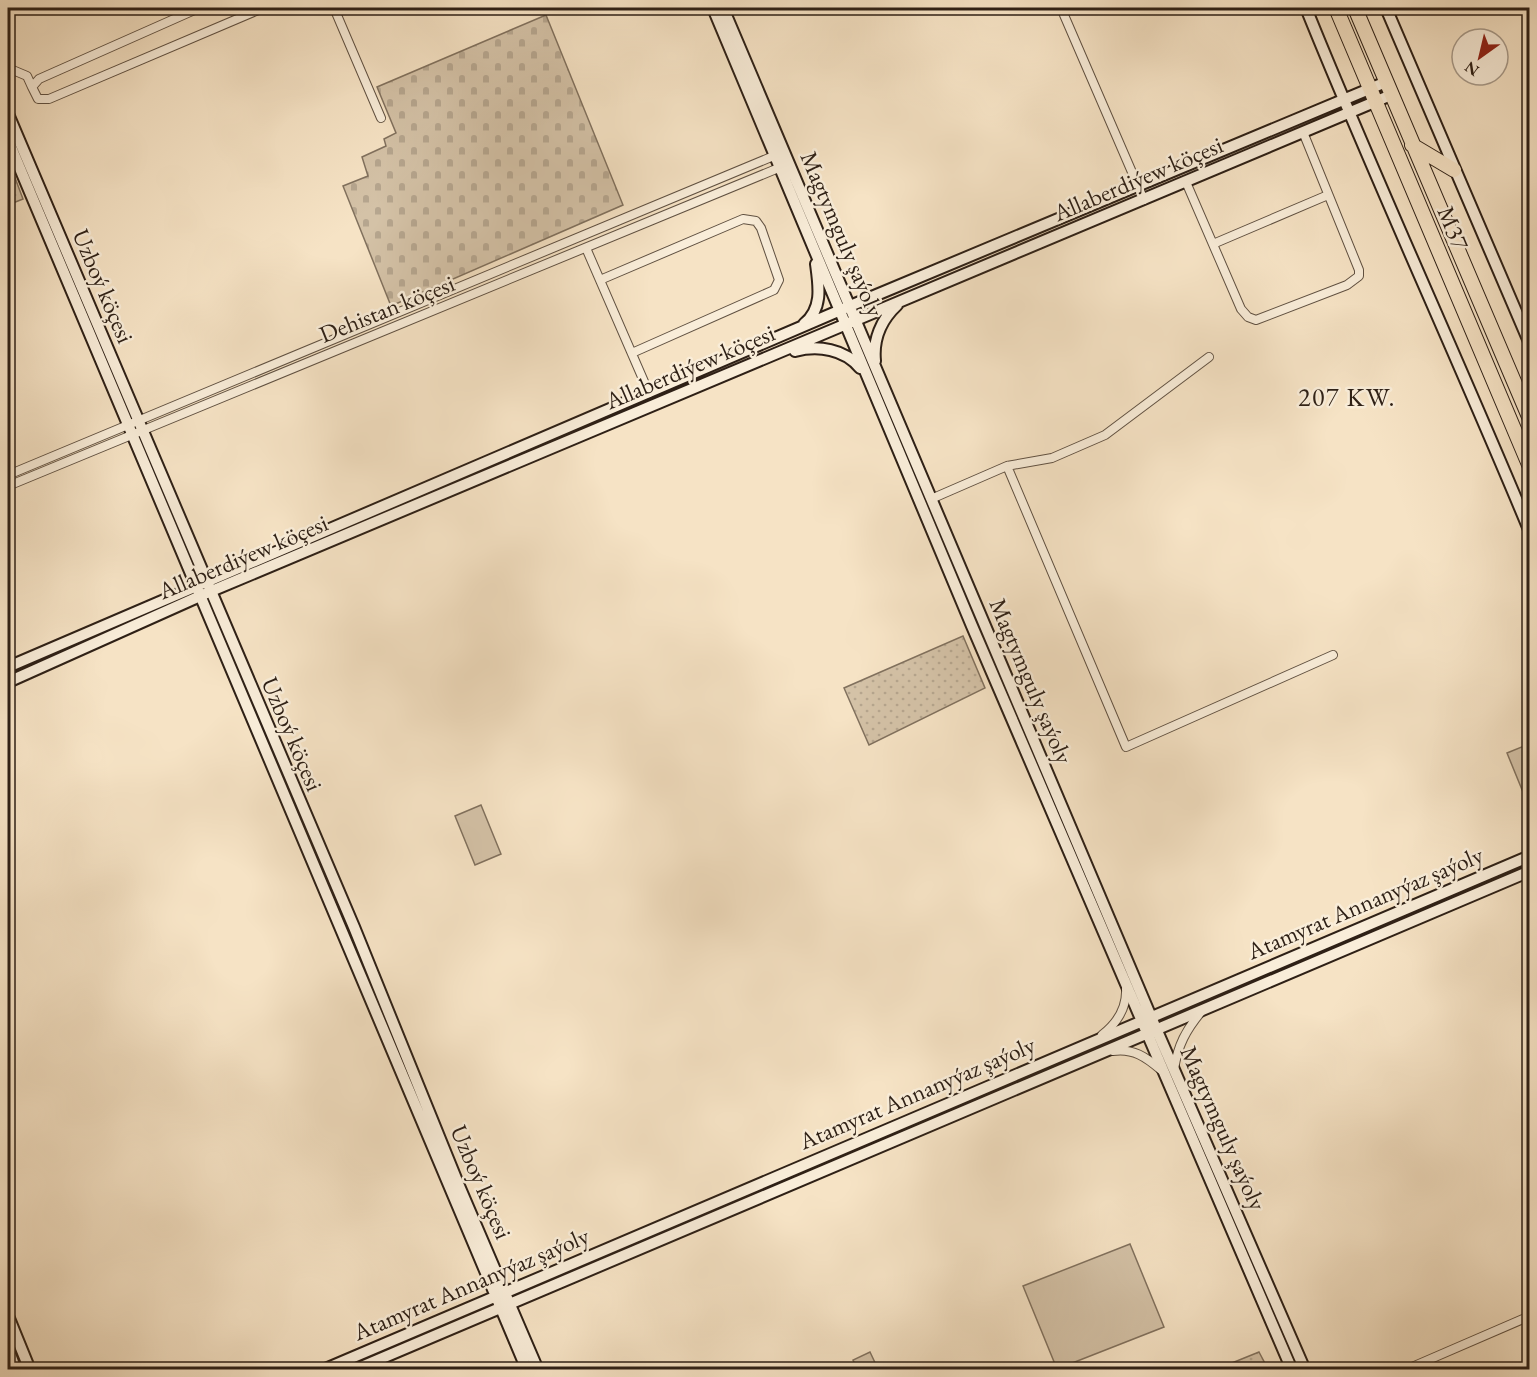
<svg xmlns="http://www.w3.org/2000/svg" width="1537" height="1377" font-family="'EB Garamond',serif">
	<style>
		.cemetery { fill: url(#cemetery-stones); stroke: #81715e; stroke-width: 1.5 }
		.park { fill: url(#park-dots); stroke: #81715e; stroke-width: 1.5 }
		.pitch { fill: #d4c2a7; stroke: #81715e; stroke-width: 1.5 }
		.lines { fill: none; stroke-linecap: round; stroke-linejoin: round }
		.street-casing { stroke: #605142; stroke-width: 10 }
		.secondary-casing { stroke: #2e2016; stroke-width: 14 }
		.highway-casing { stroke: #2e2016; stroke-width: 16 }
		.street { stroke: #f9edd9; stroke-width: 8 }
		.secondary { stroke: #f9edd9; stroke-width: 10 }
		.highway { stroke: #f6e3c5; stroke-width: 14 }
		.labels { text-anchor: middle; stroke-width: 5; stroke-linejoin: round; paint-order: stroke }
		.street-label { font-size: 24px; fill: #2e2016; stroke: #f9edd9 }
		.neighbourhood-label { font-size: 26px; letter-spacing: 1.5px; fill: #2e2016; stroke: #f9edd9 }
	</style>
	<defs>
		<pattern id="cemetery-stones" width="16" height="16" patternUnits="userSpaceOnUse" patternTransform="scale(1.5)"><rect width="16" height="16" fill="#d4c2a7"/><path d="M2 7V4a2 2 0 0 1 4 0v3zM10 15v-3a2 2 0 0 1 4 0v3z" fill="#b6a68f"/></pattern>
		<pattern id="park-dots" width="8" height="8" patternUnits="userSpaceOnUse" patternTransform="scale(1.5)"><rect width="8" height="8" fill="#d4c2a7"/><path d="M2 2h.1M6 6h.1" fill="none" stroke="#b6a68f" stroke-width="1.8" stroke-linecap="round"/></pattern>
	</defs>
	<rect width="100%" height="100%" fill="#f6e3c5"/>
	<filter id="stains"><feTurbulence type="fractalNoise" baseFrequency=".00333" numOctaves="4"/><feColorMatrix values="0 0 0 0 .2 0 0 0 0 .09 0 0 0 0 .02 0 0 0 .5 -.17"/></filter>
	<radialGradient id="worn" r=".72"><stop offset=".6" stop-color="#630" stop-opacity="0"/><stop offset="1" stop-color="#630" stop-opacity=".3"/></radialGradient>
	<path class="cemetery" d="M546 15 623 205 391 306 343 186 368 176 362 157 386 146 384 139 396 133 377 87Z"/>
	<path class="park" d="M8 159 23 199 8 205Z
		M963 636 985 688 869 745 844 688Z
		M1259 1352 1268 1369H1217Z"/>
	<path class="pitch" d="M1529 744V795L1525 797 1507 753Z
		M481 805 501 854 475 865 455 816Z
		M1130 1244 1164 1327 1057 1369 1023 1286Z
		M870 1352 878 1369H857L853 1360Z"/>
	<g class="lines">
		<defs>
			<path id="street" d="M199 8 39 79 32 87 38 99H49L263 8
				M334 8 381 118
				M1061 8 1144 200
				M8 68 27 76 32 87
				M1186 182 1241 309 1248 317 1256 320 1347 285 1359 276V270L1303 132
				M1213 244 1328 195
				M586 248 649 393
				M600 280 743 219 756 221 761 228 779 280 774 290 632 353
				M1007 466 1126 747 1333 655
				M8 475 776 155
				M8 486 781 167
				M931 499 1007 466 1052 458 1105 435 1209 357
				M1102 1035C1116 1024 1127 1008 1126 989
				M1113 1051C1133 1048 1146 1057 1161 1070
				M1174 1069C1178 1045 1186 1030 1201 1012
				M1405 1370 1530 1316"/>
			<path id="secondary" d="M713 8 972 626 1292 1370
				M723 8 1151 1017 1305 1370
				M1306 8C1377 184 1457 356 1530 532
				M1386 8 1530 344
				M8 114 354 927 459 1186 538 1370
				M8 140 527 1370
				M804 324C823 309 819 286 816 264
				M795 351C818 345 845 349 860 368
				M875 361C873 340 881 320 897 305
				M8 667 850 306 1386 82
				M8 682 209 592 1391 95
				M8 1316 30 1370
				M8 1349 16 1370
				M323 1370 1530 856
				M354 1370 1530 871"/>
			<path id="highway" d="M1336 8 1530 467
				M1355 8 1530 419
				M1412 145 1454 170"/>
		</defs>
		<use href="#street" class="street-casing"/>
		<use href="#secondary" class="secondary-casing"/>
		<use href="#highway" class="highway-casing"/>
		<use href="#street" class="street"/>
		<use href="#secondary" class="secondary"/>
		<use href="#highway" class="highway"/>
	</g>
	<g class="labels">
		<g class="street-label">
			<text transform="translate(1138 179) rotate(-23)" y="8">Allaberdiýew köçesi</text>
			<text transform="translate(1453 228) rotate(67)" y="8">M37</text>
			<text transform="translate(842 234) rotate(67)" y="8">Magtymguly şaýoly</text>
			<text transform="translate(103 286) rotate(67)" y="8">Uzboý köçesi</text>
			<text transform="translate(387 309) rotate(-22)" y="8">Dehistan köçesi</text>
			<text transform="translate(690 367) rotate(-23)" y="8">Allaberdiýew köçesi</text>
			<text transform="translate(243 557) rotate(-23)" y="8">Allaberdiýew köçesi</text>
			<text transform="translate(1031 681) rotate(67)" y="8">Magtymguly şaýoly</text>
			<text transform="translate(292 734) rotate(67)" y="8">Uzboý köçesi</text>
			<text transform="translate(1365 903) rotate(-23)" y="8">Atamyrat Annanyýaz şaýoly</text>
			<text transform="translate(917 1093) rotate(-23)" y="8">Atamyrat Annanyýaz şaýoly</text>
			<text transform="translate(1223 1128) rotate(66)" y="8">Magtymguly şaýoly</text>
			<text transform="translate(481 1182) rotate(67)" y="8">Uzboý köçesi</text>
			<text transform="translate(471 1284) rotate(-23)" y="8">Atamyrat Annanyýaz şaýoly</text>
		</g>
		<g class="neighbourhood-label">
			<text x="1347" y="406">207 KW.</text>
		</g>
	</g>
	<rect width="1537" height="1377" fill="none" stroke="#f6e3c5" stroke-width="30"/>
	<rect x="9" y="9" width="1519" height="1359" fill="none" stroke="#2e2016" stroke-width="3"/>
	<rect x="15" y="15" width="1507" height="1347" fill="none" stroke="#2e2016" stroke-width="1.5"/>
	<g transform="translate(1480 57) rotate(214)"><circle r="28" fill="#f9edd9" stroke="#a89b8b" stroke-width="1.5"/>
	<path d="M0-4.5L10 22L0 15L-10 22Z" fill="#8f2418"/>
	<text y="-9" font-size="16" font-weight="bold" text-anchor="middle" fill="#2e2016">N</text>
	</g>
	<rect width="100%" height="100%" filter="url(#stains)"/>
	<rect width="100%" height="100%" fill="url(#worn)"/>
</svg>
